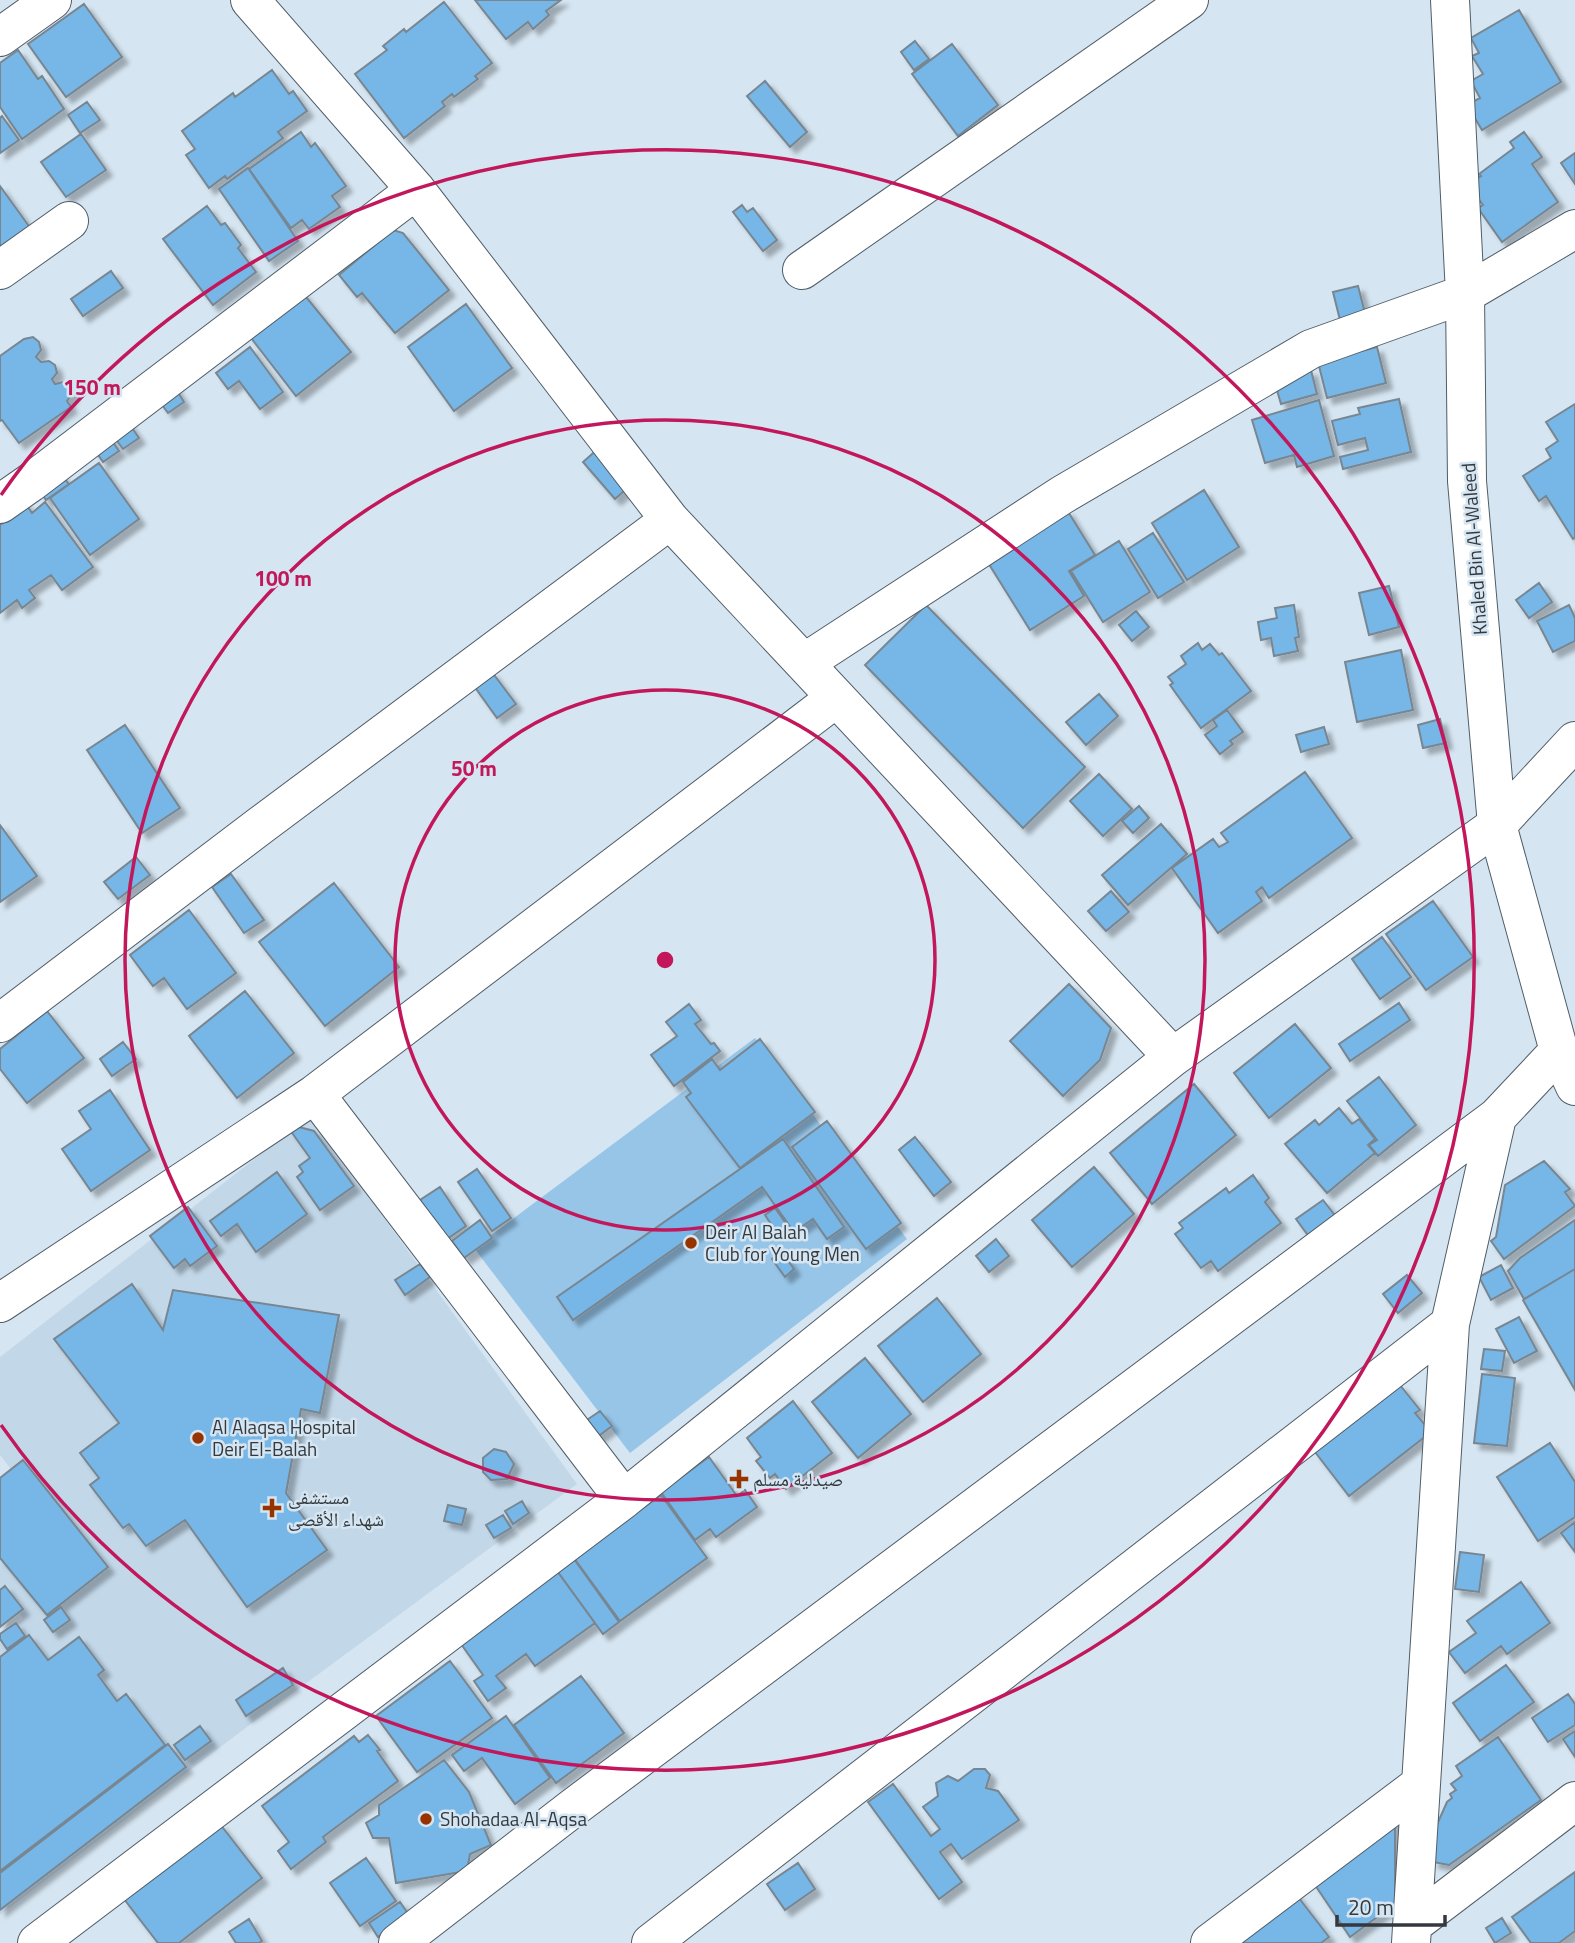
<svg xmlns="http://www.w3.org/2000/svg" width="1575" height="1943" font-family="'Titillium Web','Noto Naskh Arabic',sans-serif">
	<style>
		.built { fill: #c2d7e8 }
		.green { fill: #97c5e8 }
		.building { fill: #76b7e7; stroke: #788691; stroke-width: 2; filter: url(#shadow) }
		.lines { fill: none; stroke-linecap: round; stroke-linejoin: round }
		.minor-casing { stroke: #505d67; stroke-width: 40 }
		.minor { stroke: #fff; stroke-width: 38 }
		.ring { fill: none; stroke: #c2185b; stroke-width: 3.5 }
		.poi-dot { fill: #973300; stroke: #d5e5f1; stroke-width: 2.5 }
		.labels { text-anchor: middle; stroke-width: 5; stroke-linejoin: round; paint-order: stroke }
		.street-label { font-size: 19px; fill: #33393e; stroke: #d5e5f1 }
		.poi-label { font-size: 19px; fill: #33393e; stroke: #d5e5f1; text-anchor: start }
		.centre { fill: #c2185b; stroke: #d5e5f1; stroke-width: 3.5 }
		.ring-label { font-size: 21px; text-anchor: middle; font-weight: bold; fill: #c2185b; stroke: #d5e5f1; stroke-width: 5; stroke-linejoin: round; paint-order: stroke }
	</style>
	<defs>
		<filter id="shadow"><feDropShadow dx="6" dy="6" stdDeviation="2" flood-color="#0004"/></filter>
	</defs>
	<rect width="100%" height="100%" fill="#d5e5f1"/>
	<path class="built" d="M310 1116 577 1484 252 1723 0 1915V1637L23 1618 0 1588V1484L14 1473 0 1455V1357Z"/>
	<path class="green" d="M755 1038 907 1239 630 1453 474 1248Z"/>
	<path class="building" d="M475 0H561L546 11 549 15 533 29 528 22 506 39Z
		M444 2 492 63 475 76 478 79 454 97 452 94 442 102 445 106 404 138 355 74 387 50 383 46 404 29 406 32Z
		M84 4 122 57 66 97 28 44Z
		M1519 10 1561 82 1482 130 1467 105 1480 98 1471 81 1483 74 1472 56 1479 53 1471 38Z
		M915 41 929 59 914 70 901 52Z
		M952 44 998 105 958 136 912 74Z
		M18 50 38 79 42 76 64 109 22 139 0 107V63Z
		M272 70 289 94 293 91 307 111 278 132 283 138 227 179 225 176 209 188 186 155 195 149 182 131 233 93 235 97Z
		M765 81 807 132 790 147 747 96Z
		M87 102 100 120 80 133 68 115Z
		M2 116 19 140 0 153V118Z
		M301 132 311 147 315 143 346 186 332 196 340 207 309 229 302 220 291 228 249 169Z
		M1524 132 1542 157 1532 164 1558 202 1502 242 1478 208 1483 205 1474 193 1475 180 1481 176 1479 174 1514 148 1510 142Z
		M81 134 106 170 66 197 41 162Z
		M1575 153V184L1561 163Z
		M248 168 298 241 269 261 219 189Z
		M0 186 31 229 0 251Z
		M742 205 747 212 753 208 777 240 763 251 733 212Z
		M207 206 221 225 225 223 241 245 238 248 256 272 213 305 163 239Z
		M393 230 403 233 449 290 395 333 362 293 357 297 339 275Z
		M111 271 123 288 83 316 71 299Z
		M1358 286 1365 313 1340 320 1333 292Z
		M302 292 351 352 296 396 248 334Z
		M466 304 512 368 454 411 408 347Z
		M33 337 39 342 41 350 36 357 41 362 49 361 55 365 57 373 52 379 55 384 63 382 70 386 72 394 67 401 71 407 19 443 2 420 0 421V356L24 339Z
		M250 347 283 392 260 409 239 381 228 389 216 373Z
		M1377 347 1386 383 1327 398 1318 362Z
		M1311 370 1317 394 1281 404 1274 380Z
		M174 386 184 402 168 413 157 398Z
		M1399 399 1411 452 1343 469 1340 457 1368 450 1365 438 1338 445 1332 421 1360 414 1358 408Z
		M1319 400 1334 456 1297 467 1294 455 1265 463 1252 420Z
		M1575 404V538L1573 539 1546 496 1539 501 1523 476 1551 458 1546 449 1558 441 1546 422Z
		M128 422 139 438 123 449 112 434Z
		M108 435 119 451 103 462 92 446Z
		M600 447 632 484 615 499 583 462Z
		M99 463 139 519 90 555 50 498Z
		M59 472 69 484 46 500 37 487Z
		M1204 490 1239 547 1187 580 1152 523Z
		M24 501 32 513 45 502 93 567 62 590 51 575 29 590 35 598 22 608 17 600 0 613V525L14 515Z
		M1067 510 1095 555 1069 571 1084 596 1030 630 987 561Z
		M1153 533 1184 582 1158 598 1128 549Z
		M1119 541 1150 592 1103 622 1071 571Z
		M1539 583 1552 602 1529 618 1516 600Z
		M1389 586 1399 627 1369 635 1359 593Z
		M926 605 1085 767 1023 828 865 665Z
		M1294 605 1299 637 1295 638 1298 651 1274 656 1271 638 1261 640 1258 622 1277 618 1275 608Z
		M1569 605 1575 618V641L1553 652 1537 621Z
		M1136 611 1149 627 1132 641 1119 625Z
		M1198 643 1202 650 1210 644 1219 655 1222 653 1251 691 1201 728 1170 685 1173 683 1168 677 1186 664 1181 656Z
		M1401 650 1413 710 1357 722 1345 662Z
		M492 672 516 704 497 718 474 686Z
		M1099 694 1118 716 1086 745 1066 722Z
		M1227 710 1243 732 1230 741 1233 744 1220 754 1205 735 1217 726 1213 720Z
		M1440 719 1446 743 1423 748 1418 725Z
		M125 725 180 808 142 833 87 750Z
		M1324 727 1329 744 1301 752 1296 735Z
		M1305 772 1352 838 1269 898 1262 887 1256 892 1262 901 1218 933 1172 868 1213 839 1219 847 1228 842 1221 833Z
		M1099 774 1132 809 1103 836 1070 801Z
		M1139 806 1149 818 1133 833 1122 821Z
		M1161 824 1187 854 1128 905 1102 875Z
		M0 825 37 876 0 902Z
		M136 857 150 875 118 899 104 882Z
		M231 874 264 920 244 933 212 887Z
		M334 883 399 967 325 1026 259 942Z
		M1111 891 1129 912 1106 931 1088 911Z
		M1433 901 1473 957 1426 990 1386 934Z
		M189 910 236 973 187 1009 164 978 153 986 130 955Z
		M1382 937 1411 977 1380 999 1352 959Z
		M1069 984 1111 1028 1100 1060 1063 1096 1010 1041Z
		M245 991 294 1053 237 1098 189 1036Z
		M1399 1003 1410 1020 1350 1061 1339 1044Z
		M689 1004 701 1020 695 1024 711 1044 714 1043 720 1051 674 1086 651 1055 677 1036 666 1022Z
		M47 1011 84 1058 27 1103 0 1069V1049Z
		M1295 1024 1331 1068 1269 1118 1234 1073Z
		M760 1039 815 1112 740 1168 686 1097 691 1093 683 1082 712 1059 720 1070Z
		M123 1042 136 1059 112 1076 100 1059Z
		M1379 1077 1416 1125 1378 1156 1369 1145 1377 1140 1347 1101Z
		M1194 1084 1236 1135 1152 1204 1110 1153Z
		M110 1090 150 1150 91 1191 62 1149 91 1129 79 1111Z
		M1339 1108 1352 1124 1359 1119 1375 1139 1368 1145 1375 1153 1327 1193 1285 1144 1315 1120 1319 1125Z
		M827 1121 901 1223 866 1249 792 1147Z
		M295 1126 314 1131 354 1186 320 1210 297 1177 303 1172 299 1166 310 1158 290 1130Z
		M915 1137 951 1182 934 1196 899 1150Z
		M783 1139 844 1227 827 1239 813 1219 794 1232 762 1187 573 1320 557 1297Z
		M1544 1161 1570 1189 1565 1192 1575 1206 1504 1259 1491 1241 1496 1237 1505 1185Z
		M1094 1167 1134 1214 1072 1267 1032 1220Z
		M477 1169 511 1218 492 1231 458 1182Z
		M277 1172 307 1214 256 1252 237 1224 221 1236 210 1221Z
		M1253 1175 1269 1198 1265 1202 1281 1223 1218 1271 1211 1261 1201 1268 1175 1234 1183 1228 1179 1223 1226 1188 1229 1193Z
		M440 1187 466 1226 447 1239 420 1200Z
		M1323 1200 1337 1218 1310 1238 1296 1219Z
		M188 1207 217 1246 190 1266 185 1259 174 1268 150 1236Z
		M775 1208 787 1225 777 1233 765 1215Z
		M480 1220 492 1238 464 1258 452 1241Z
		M1575 1220V1269L1524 1299 1508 1271 1520 1258Z
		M996 1239 1009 1256 989 1272 976 1256Z
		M782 1252 794 1269 785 1277 772 1259Z
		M420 1264 430 1277 405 1295 395 1280Z
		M1501 1265 1513 1288 1491 1300 1479 1277Z
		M1575 1269V1390L1523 1300Z
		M1407 1275 1422 1293 1398 1313 1383 1294Z
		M132 1284 163 1330 173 1290 339 1315 320 1413 301 1409 286 1493 327 1550 247 1607 185 1520 146 1546 129 1524 123 1528 90 1485 99 1478 80 1453 119 1423 54 1339Z
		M937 1298 981 1354 923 1402 878 1346Z
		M1519 1317 1537 1351 1514 1363 1496 1329Z
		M1484 1349 1505 1351 1502 1371 1481 1369Z
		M865 1358 911 1414 858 1458 812 1402Z
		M1482 1374 1515 1378 1507 1446 1474 1443Z
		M1400 1385 1420 1410 1415 1413 1431 1432 1349 1496 1315 1452Z
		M793 1401 832 1453 786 1489 775 1474 770 1478 756 1461 761 1457 747 1438Z
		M600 1411 612 1426 596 1438 584 1422Z
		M1550 1443 1575 1482V1517L1538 1541 1497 1477Z
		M494 1449 506 1452 514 1464 507 1479 491 1480 483 1472V1458Z
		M709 1457 737 1496 745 1490 757 1507 716 1537 710 1529 695 1540 661 1492Z
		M23 1460 108 1567 47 1615 0 1558V1478Z
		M661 1495 707 1558 620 1621 574 1558Z
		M522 1501 529 1513 513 1524 505 1511Z
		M448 1505 466 1509 462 1525 444 1521Z
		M503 1515 511 1528 494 1538 486 1525Z
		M1575 1522V1552L1561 1533Z
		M1460 1552 1484 1555 1479 1592 1455 1589Z
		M574 1559 619 1622 603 1634 557 1571Z
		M558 1572 595 1623 535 1666 526 1654 496 1676 506 1688 488 1701 474 1681 483 1675 461 1644Z
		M1521 1582 1550 1623 1507 1654 1501 1646 1465 1673 1449 1652 1476 1633 1467 1621Z
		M5 1586 23 1609 0 1627V1590Z
		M61 1607 70 1620 53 1632 44 1620Z
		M16 1623 25 1636 7 1649 0 1639V1634Z
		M29 1635 48 1660 79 1637 104 1670 98 1675 117 1701 126 1694 165 1745 0 1871V1657Z
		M450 1661 492 1718 417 1772 376 1716Z
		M1506 1665 1534 1702 1480 1741 1453 1703Z
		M283 1668 293 1685 246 1716 236 1700Z
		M581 1676 624 1733 556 1783 514 1725Z
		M1568 1694 1575 1704V1725L1548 1742 1532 1718Z
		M506 1716 550 1778 515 1804 482 1758 464 1771 452 1755Z
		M200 1726 211 1741 185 1760 174 1745Z
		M1575 1731V1757L1563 1739Z
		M368 1735 380 1750 377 1751 398 1781 323 1837 326 1842 291 1869 278 1851 289 1842 262 1806 354 1736 359 1742Z
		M1498 1737 1541 1800 1449 1865 1433 1862 1435 1829 1447 1802 1452 1798 1450 1794 1456 1790 1451 1784 1462 1776 1456 1766Z
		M168 1744 186 1767 0 1910V1873Z
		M444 1760 469 1792 491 1845 470 1854 467 1871 396 1883 389 1838H373L366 1823 379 1815V1805Z
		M974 1769H985L990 1775 986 1788 998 1791 1019 1820 962 1859 951 1844 940 1852 962 1882 939 1899 868 1802 893 1784 931 1836 940 1829 923 1807 938 1796 936 1783 948 1776 958 1781Z
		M1395 1817V1904L1350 1937 1311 1879Z
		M220 1824 262 1878 179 1943H158L124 1899Z
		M366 1858 396 1901 360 1926 330 1883Z
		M798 1863 815 1889 785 1910 767 1884Z
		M1575 1872V1931L1559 1943H1531L1512 1917Z
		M1292 1889 1329 1937 1321 1943H1235Z
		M400 1902 409 1915 378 1937 369 1923Z
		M1502 1918 1511 1933 1495 1943 1486 1928Z
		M249 1919 262 1941 259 1943H236L229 1932Z"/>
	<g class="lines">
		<defs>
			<path id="minor" d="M250 0 416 190 670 520 1173 1057
				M1450 0 1465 294 1467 481 1497 825 1559 1051 1575 1086
				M0 37 52 0
				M0 270 69 221
				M802 270 1189 0
				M0 504 30 483 416 190
				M804 663 1062 495 1311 349 1465 294 1575 229
				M0 1023 261 825 670 520
				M315 1094 624 1499
				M0 1303 315 1094 836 698
				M1412 1925 1575 1801
				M37 1943 624 1499 1173 1057 1497 825 1575 741
				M398 1943 574 1807 1497 1117
				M651 1943 1450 1324
				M1210 1943 1421 1784
				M1411 1943 1450 1324 1497 1117 1559 1051"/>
		</defs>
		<use href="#minor" class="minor-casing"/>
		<use href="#minor" class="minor"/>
	</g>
	<g class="ring">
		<circle cx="665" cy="960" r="270"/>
		<circle cx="665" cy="960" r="540"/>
		<path d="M1 495A810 810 0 1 1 1 1425"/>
	</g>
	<g class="poi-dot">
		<circle cx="691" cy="1243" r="7"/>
		<circle cx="198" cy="1438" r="7"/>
		<path d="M735.5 1468.5h7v7h7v7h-7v7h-7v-7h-7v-7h7z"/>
		<path d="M268.5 1497.5h7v7h7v7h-7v7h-7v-7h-7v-7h7z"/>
		<circle cx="426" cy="1819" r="7"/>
	</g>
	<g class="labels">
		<g class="street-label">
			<text transform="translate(1474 549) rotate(-94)" y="7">Khaled Bin Al-Waleed</text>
		</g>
		<g class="poi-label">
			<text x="705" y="1239">Deir Al Balah<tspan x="705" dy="22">Club for Young Men</tspan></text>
			<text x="212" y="1434">Al Alaqsa Hospital<tspan x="212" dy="22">Deir El-Balah</tspan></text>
			<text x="753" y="1486">صيدلية مسلم</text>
			<text x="288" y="1504">مستشفى<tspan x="288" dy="22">شهداء الأقصى</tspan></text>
			<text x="440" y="1826">Shohadaa Al-Aqsa</text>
		</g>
	</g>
	<circle cx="665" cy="960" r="10" class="centre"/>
	<g class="ring-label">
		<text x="92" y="395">150 m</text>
		<text x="283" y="586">100 m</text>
		<text x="474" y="776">50 m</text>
	</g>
	<path d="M1337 1915v10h108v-10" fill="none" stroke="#33393e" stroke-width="3.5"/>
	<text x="1348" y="1915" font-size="21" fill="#33393e" stroke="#d5e5f1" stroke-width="5" paint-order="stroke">20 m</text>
</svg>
